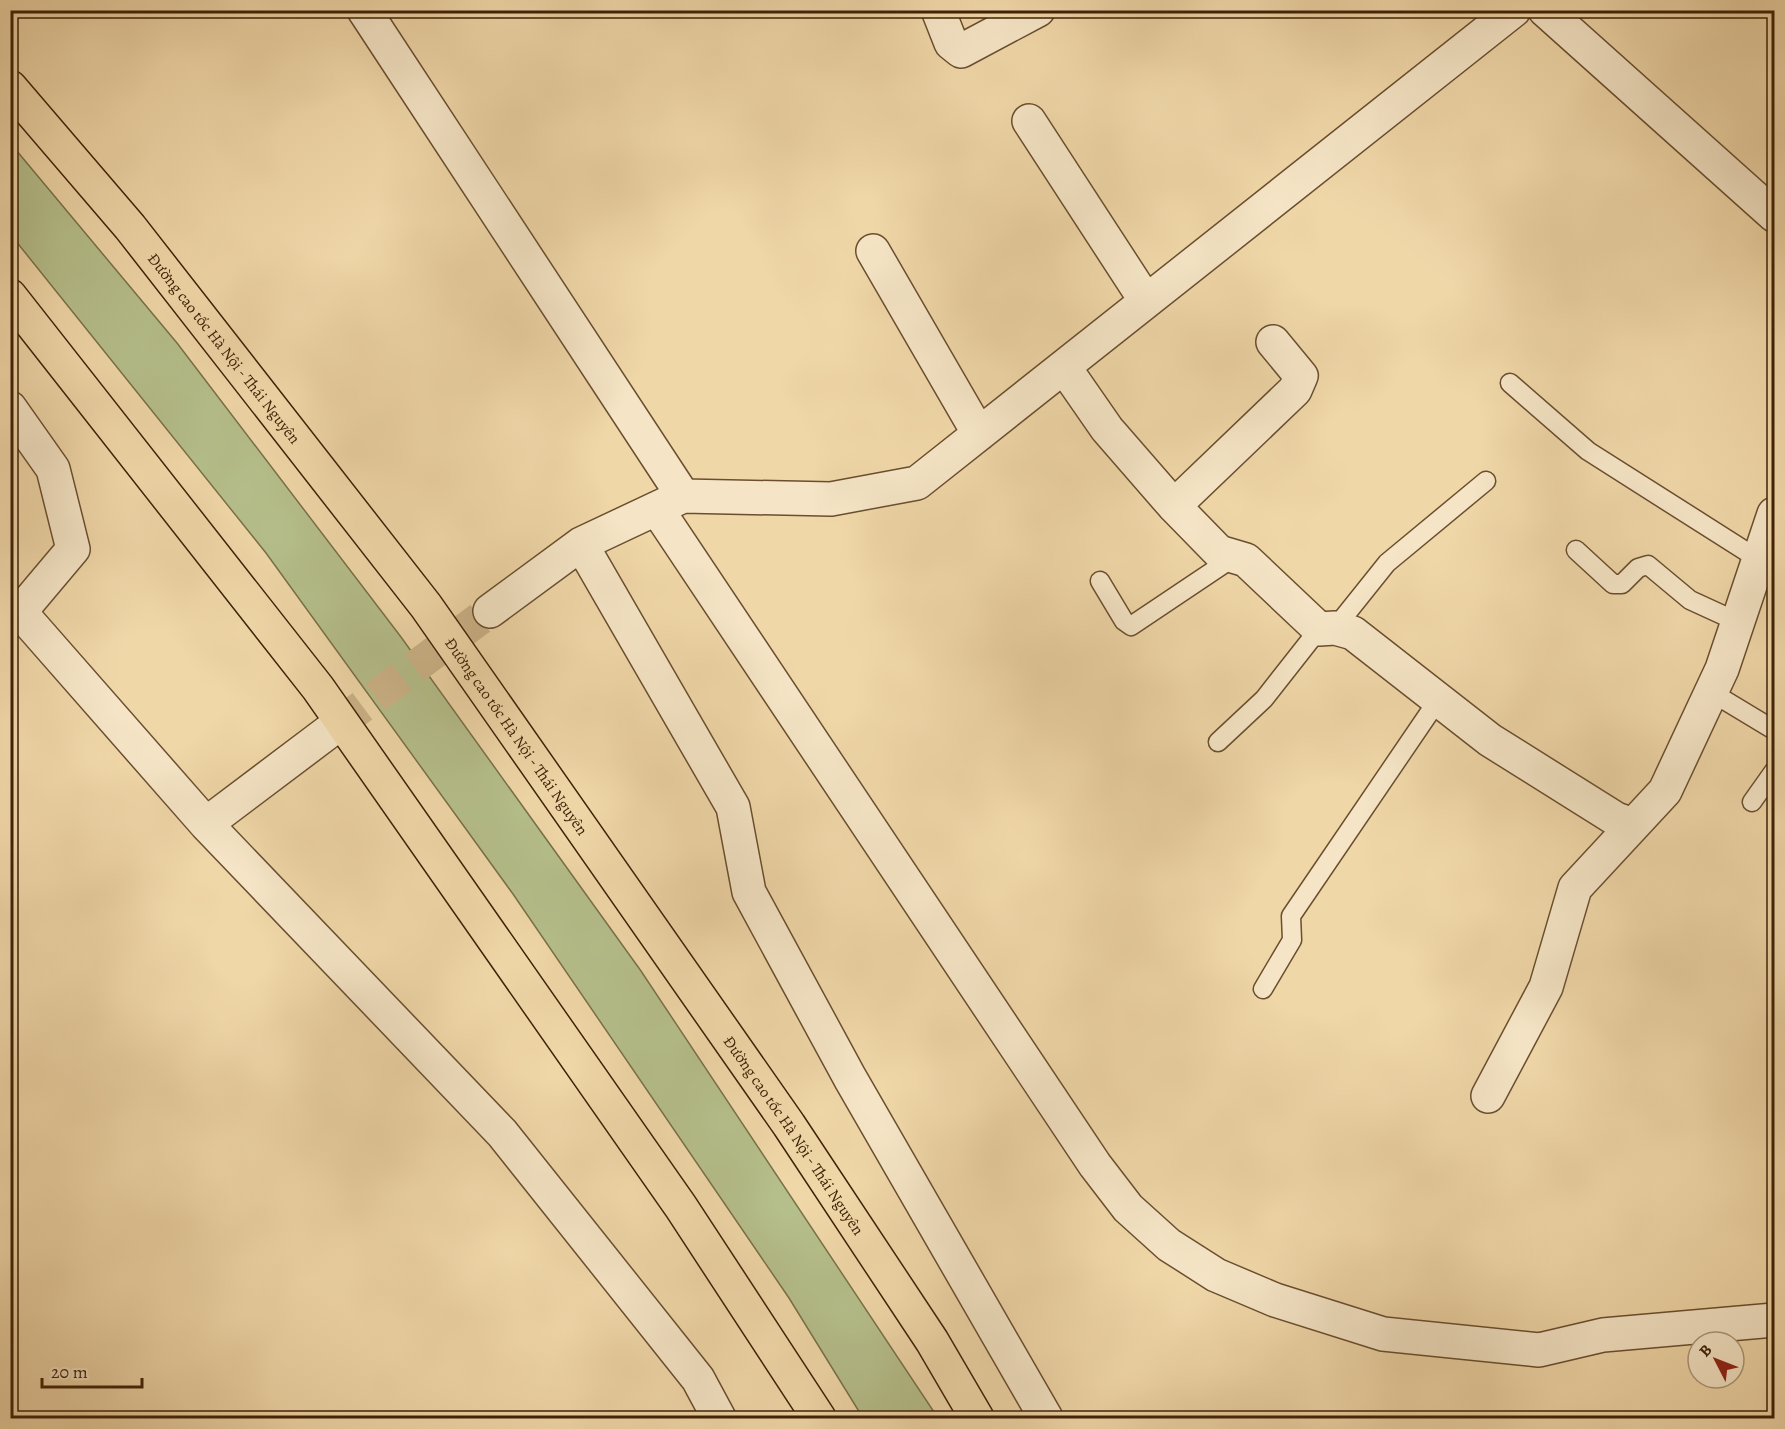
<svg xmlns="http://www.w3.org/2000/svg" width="1785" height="1429" font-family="Alegreya,serif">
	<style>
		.grass { fill: #b5bf8b; stroke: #7a7049; stroke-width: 1.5 }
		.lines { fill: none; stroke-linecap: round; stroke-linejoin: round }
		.minor-tunnel { stroke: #ccb388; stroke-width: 33; stroke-dasharray: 33 16; stroke-linecap: butt }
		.service-casing { stroke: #6a4e2f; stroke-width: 21 }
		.minor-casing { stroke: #6a4e2f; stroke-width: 36 }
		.motorway-casing { stroke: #3e2107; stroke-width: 36 }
		.service { stroke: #f5e5c6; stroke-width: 18 }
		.minor { stroke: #f5e5c6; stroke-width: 33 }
		.motorway { stroke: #f0d7a8; stroke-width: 33 }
		.labels { text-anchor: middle; stroke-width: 4.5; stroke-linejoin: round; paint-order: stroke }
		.street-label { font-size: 16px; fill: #3e2107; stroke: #f5e5c6 }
	</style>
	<rect width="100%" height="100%" fill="#f0d7a8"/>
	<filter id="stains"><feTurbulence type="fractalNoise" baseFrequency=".00333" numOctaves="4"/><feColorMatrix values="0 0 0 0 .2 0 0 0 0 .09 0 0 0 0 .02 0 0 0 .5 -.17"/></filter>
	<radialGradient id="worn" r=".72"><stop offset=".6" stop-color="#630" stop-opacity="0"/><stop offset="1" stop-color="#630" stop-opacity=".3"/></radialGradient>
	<path class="grass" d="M11 144 177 343 401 637 641 971 938 1418H863L789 1298 513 894 266 553 11 235Z"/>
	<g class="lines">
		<path class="minor-tunnel" d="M336 726 490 611"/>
		<defs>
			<path id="service" d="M1510 383 1588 451 1758 559
				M1576 550 1613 584H1622L1638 568 1648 565 1690 600 1738 622
				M1100 581 1124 621 1131 626 1234 557
				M1335 628 1387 563 1486 481
				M1711 692 1774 730
				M1218 742 1264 699 1319 629
				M1752 802 1774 771
				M1263 989 1292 940 1291 916 1438 700"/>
			<path id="minor" d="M364 10 683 496
				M938 10 951 43 961 51 1038 10
				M1545 10 1774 215
				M1029 121 1146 301
				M873 251 979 434
				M1064 367 1107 429 1174 506 1219 552 1246 560 1319 629 1335 628 1353 633 1490 740 1616 819 1633 825
				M10 408 53 469 73 549 20 612 10 614
				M1174 506 1295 390 1301 376 1273 342
				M657 509 1095 1165 1128 1208 1169 1245 1216 1275 1275 1300 1383 1334 1539 1350 1603 1335 1774 1320
				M581 544 733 807 749 892 850 1078 1046 1418
				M490 611 581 544 683 496 831 499 917 483 1514 10
				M20 612 206 824 502 1133 698 1379 719 1418
				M206 824 336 726
				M1488 1096 1546 987 1575 888 1665 791 1722 669 1774 514"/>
			<g id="motorway">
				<path id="s1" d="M10 87 130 227 426 606 789 1125 932 1341 977 1418"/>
				<path d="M10 296 318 688 681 1207 819 1418"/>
			</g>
		</defs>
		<use href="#service" class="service-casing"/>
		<use href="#minor" class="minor-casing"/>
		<use href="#motorway" class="motorway-casing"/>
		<use href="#service" class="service"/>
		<use href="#minor" class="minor"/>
		<use href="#motorway" class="motorway"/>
	</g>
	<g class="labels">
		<g class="street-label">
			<text dy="6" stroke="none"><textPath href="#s1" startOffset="338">Đường cao tốc Hà Nội - Thái Nguyên</textPath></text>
			<text dy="6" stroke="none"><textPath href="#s1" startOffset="824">Đường cao tốc Hà Nội - Thái Nguyên</textPath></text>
			<text dy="6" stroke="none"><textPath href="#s1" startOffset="1310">Đường cao tốc Hà Nội - Thái Nguyên</textPath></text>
		</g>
	</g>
	<rect width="1785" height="1429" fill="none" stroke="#f0d7a8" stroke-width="36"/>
	<rect x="12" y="12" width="1761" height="1405" fill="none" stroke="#3e2107" stroke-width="3"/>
	<rect x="18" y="18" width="1749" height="1393" fill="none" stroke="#3e2107" stroke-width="1.5"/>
	<g transform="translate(1716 1360) rotate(312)"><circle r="28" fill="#f5e5c6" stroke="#ac977a" stroke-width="1.5"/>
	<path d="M0-4.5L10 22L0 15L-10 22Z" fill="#8f2418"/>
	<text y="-9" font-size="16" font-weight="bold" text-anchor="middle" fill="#3e2107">B</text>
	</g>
	<path d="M42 1378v9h100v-9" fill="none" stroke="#3e2107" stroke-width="3"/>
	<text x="51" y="1378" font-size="18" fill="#3e2107" stroke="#f5e5c6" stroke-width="4.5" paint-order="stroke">20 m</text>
	<rect width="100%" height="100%" filter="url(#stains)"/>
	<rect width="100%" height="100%" fill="url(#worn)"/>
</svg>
